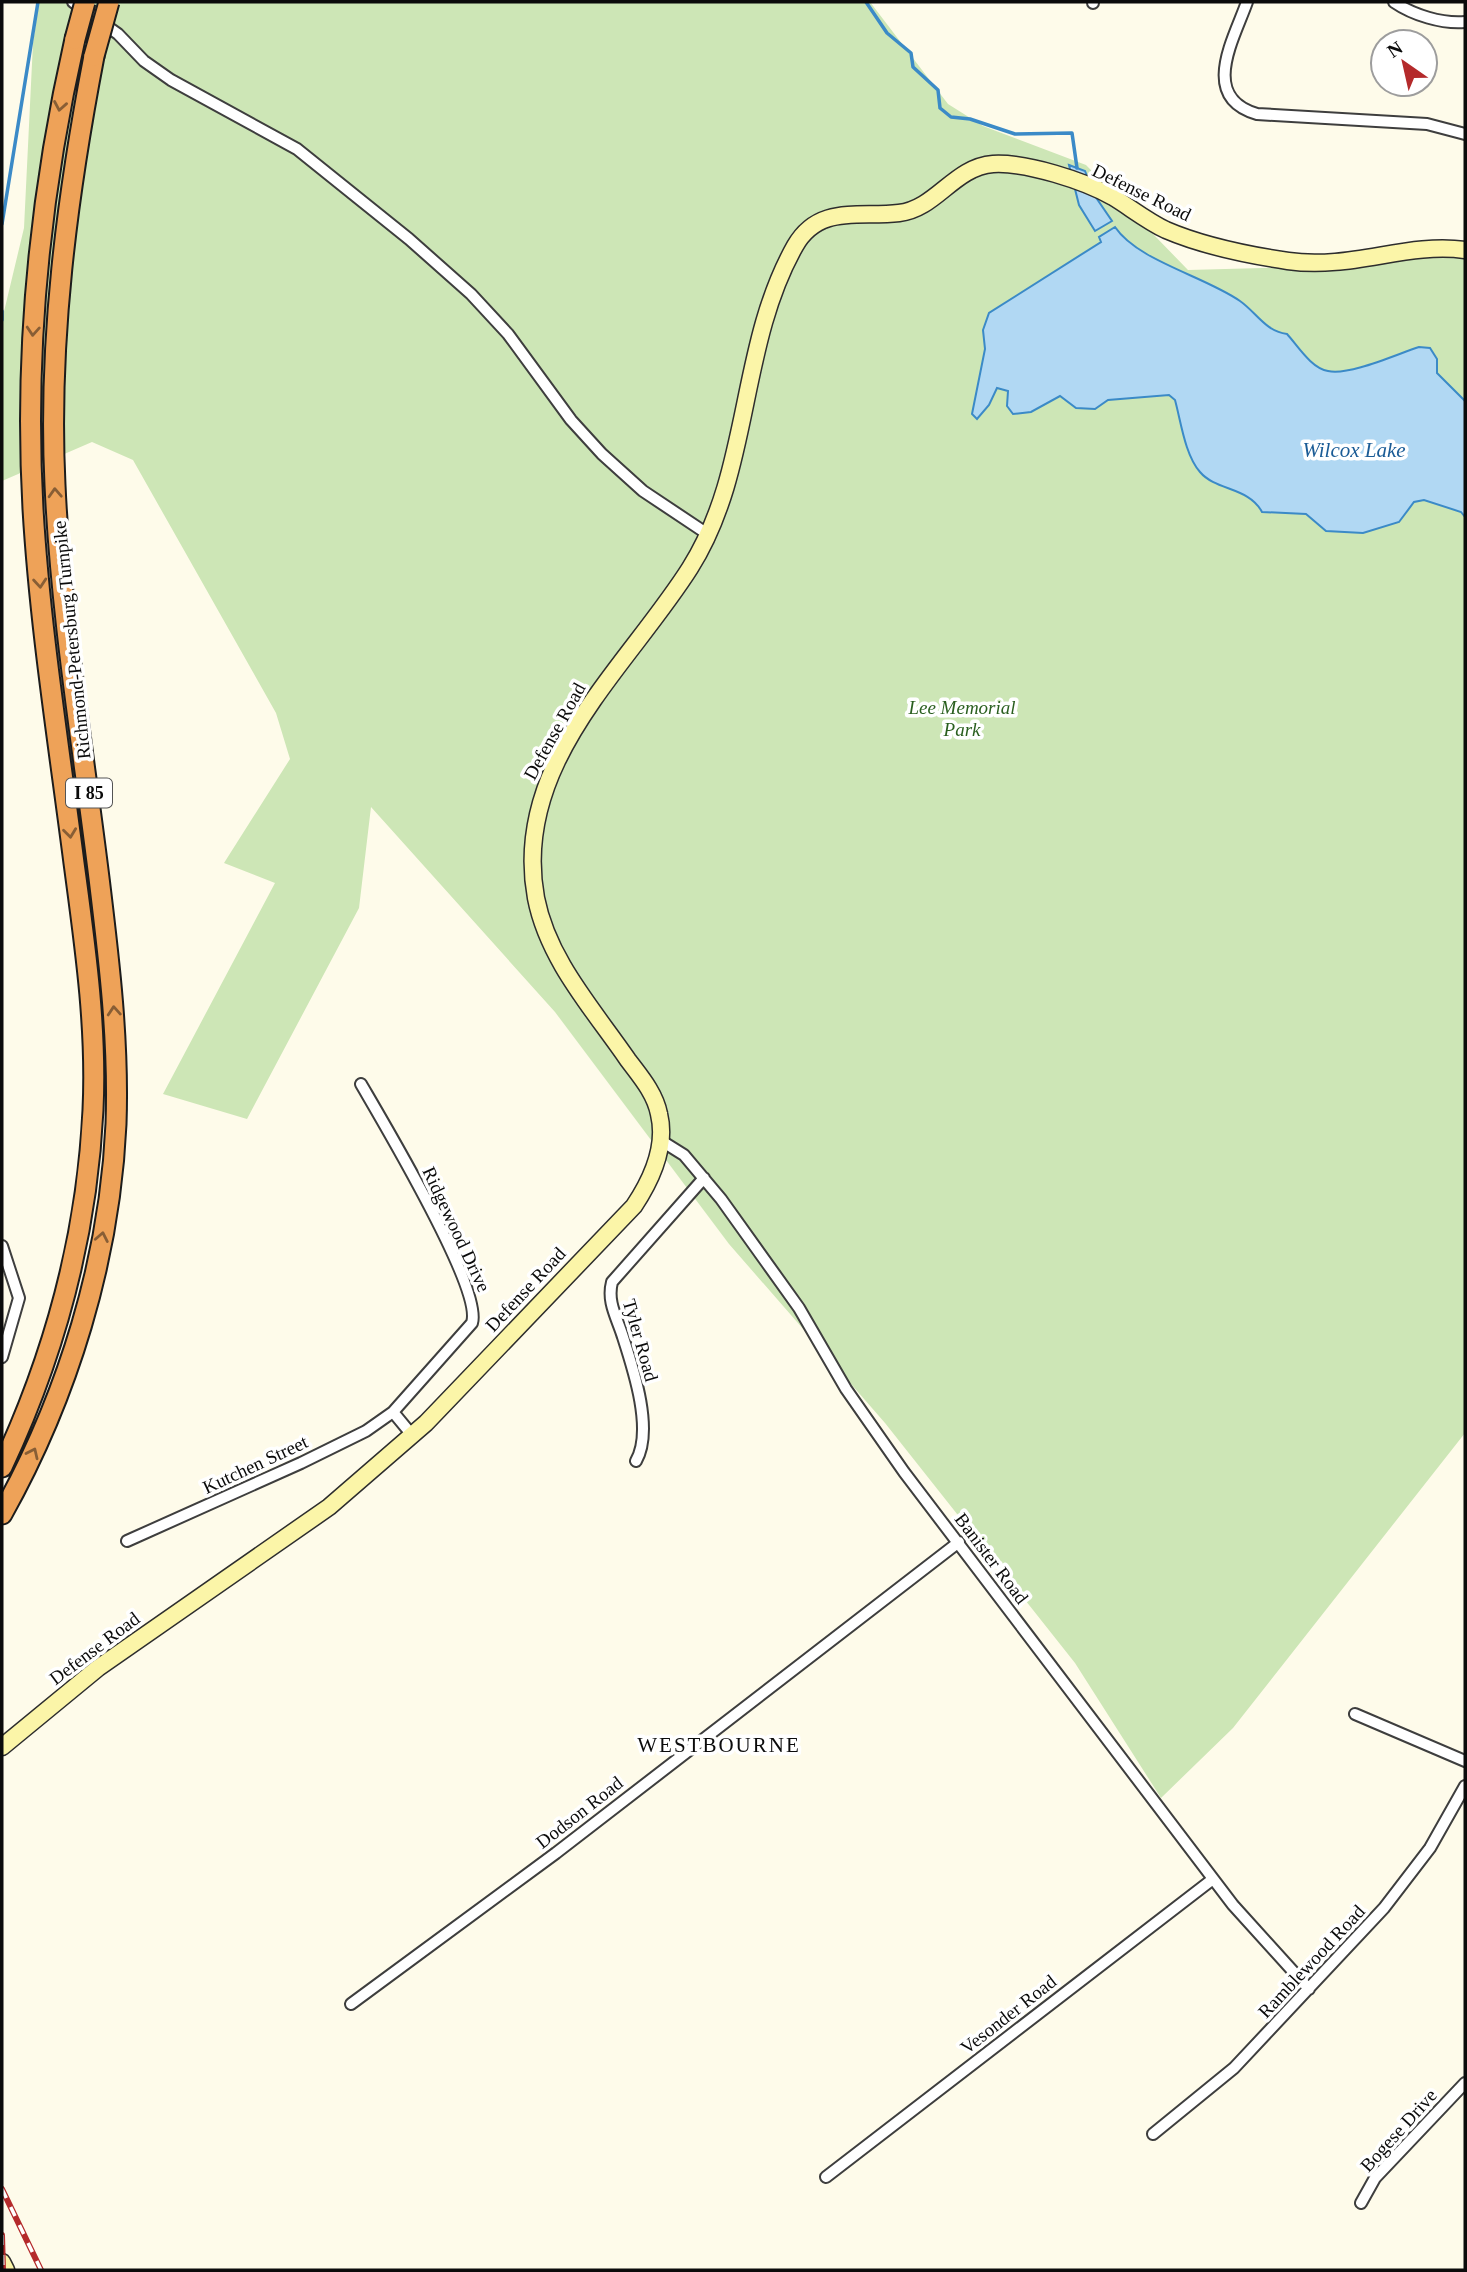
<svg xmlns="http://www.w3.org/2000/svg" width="1467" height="2272" font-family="Georgia,serif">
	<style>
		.green { fill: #cde6b6 }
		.water { fill: #b1d8f3; stroke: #3b8ac7; stroke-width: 2 }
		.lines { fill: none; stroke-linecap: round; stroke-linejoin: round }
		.stream { stroke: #3b8ac7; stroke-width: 3.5 }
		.street-casing { stroke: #3e3e3e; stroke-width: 14 }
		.secondary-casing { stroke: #2d2d2d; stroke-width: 19 }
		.highway-casing { stroke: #1c1c1c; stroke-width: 23 }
		.street { stroke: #fff; stroke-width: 10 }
		.secondary { stroke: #fbf5a8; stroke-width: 16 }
		.highway { stroke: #eea258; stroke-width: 19 }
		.rail-casing { stroke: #b42a2b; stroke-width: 6 }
		.rail { stroke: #fff; stroke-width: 3.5; stroke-dasharray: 10; stroke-linecap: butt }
		.highway-bridge-casing { stroke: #1c1c1c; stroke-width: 23; stroke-linecap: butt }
		.highway-bridge { stroke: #eea258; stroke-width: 19 }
		.oneway { stroke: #885e35 }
		.labels { text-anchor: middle; stroke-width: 7; stroke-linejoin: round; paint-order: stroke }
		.shield { fill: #fff; stroke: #545454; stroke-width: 2 }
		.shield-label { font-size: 18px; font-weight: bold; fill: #0b0b0b }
		.street-label { font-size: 19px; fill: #0b0b0b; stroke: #fff }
		.park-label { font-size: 19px; font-style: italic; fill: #2a5f1f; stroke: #fff }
		.water-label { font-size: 21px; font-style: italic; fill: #1b5c96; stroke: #fff }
		.neighbourhood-label { font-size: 21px; letter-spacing: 2px; fill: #0b0b0b; stroke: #fff }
	</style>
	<rect width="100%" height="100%" fill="#fefbea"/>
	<path class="green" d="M39 2H870L948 104 983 126 1086 165 1188 270 1298 267 1465 248V1433L1233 1728 1161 1798 1075 1663 885 1423 729 1244 555 1012 371 807 359 908 247 1119 163 1094 275 883 224 863 290 759 276 713 133 460 92 442 2 481V320L24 228 33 43Z"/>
	<path class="water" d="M1069 165 1085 171 1095 196 1112 221 1095 231 1079 205Z
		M1115 227C1138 261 1204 276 1240 301 1257 313 1265 331 1287 334 1298 346 1311 368 1328 371 1349 376 1397 354 1419 347L1430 348 1437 359V373L1465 401V517L1461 512 1424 500 1414 502 1399 522 1363 533 1326 531 1306 514 1262 512C1249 487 1216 491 1200 472 1185 455 1181 422 1175 400L1169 395 1108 400 1095 409 1076 408 1060 396 1031 412 1013 414 1007 406 1008 391 997 388 989 405 977 419 972 414 985 349 983 330 989 313 1101 242 1099 237Z"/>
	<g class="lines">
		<path class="stream" d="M866 2 887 33 911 53 913 67 938 90 940 108 951 117 970 119 1015 134 1072 133 1077 168
			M2 224 38 2
			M2 311V320"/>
		<defs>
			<path id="street" d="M73 2 118 34 144 61 171 80 297 149 409 239 471 294 508 334 571 420 602 454 643 491 709 535
				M1247 2C1234 39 1199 97 1257 114L1427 124 1465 134
				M1394 2C1413 15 1442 24 1465 22
				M1093 3V2
				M660 1140 684 1155 721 1199 799 1308 846 1389 904 1472 1233 1905 1309 1989
				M2 1246 19 1298 2 1357
				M393 1412 412 1435
				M636 1461C654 1430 633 1368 622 1334 616 1316 607 1301 612 1282L704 1178
				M127 1541 301 1463 366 1431 393 1412 472 1323C483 1289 383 1122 361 1084
				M1355 1714 1465 1761
				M351 2004 556 1853 959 1542
				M1153 2134 1234 2068 1384 1908 1430 1848 1465 1786
				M826 2177 1213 1879
				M1361 2203 1375 2178 1465 2083"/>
			<path id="secondary" d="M2 1747 98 1668 329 1507 426 1423 634 1206C652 1179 667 1147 659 1114 655 1093 640 1076 628 1060 593 1009 548 960 536 898 511 764 626 669 690 568 752 470 738 347 795 246 819 204 860 218 899 213 936 209 954 167 993 164 1026 162 1085 181 1113 197 1131 208 1147 221 1166 230 1203 246 1248 255 1288 261 1352 270 1406 242 1465 250
				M2 2262 6 2270"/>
			<path id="highway" d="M2 1467C55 1354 87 1235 93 1110 97 1027 85 945 74 863 59 746 40 627 33 509 24 351 40 193 75 39
				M2 1514C68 1396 110 1259 116 1124 119 1041 109 960 99 878 83 748 61 617 55 485 48 341 67 197 94 56"/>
		</defs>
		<use href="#street" class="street-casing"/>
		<use href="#secondary" class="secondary-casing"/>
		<use href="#highway" class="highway-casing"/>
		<use href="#street" class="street"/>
		<use href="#secondary" class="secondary"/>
		<use href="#highway" class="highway"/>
		<defs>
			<path id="rail" d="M2 2189 41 2270
				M2 2235 3 2270"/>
		</defs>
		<use href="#rail" class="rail-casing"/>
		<use href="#rail" class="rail"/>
		<defs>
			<path id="highway-bridge" d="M75 39 85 2
				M94 56 109 2"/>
		</defs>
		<use href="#highway-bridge" class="highway-bridge-casing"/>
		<use href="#highway-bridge" class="highway-bridge"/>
	</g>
	<defs><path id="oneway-chevron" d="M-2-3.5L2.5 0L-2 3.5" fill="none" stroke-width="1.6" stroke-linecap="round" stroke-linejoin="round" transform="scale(1.75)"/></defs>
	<g class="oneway">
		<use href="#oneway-chevron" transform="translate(60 106) rotate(100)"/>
		<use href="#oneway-chevron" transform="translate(33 331) rotate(94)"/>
		<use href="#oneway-chevron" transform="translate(55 493) rotate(-93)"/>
		<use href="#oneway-chevron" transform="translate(40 583) rotate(85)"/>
		<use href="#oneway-chevron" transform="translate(70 833) rotate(83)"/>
		<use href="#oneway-chevron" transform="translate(114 1011) rotate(-94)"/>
		<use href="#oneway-chevron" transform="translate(102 1237) rotate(-79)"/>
		<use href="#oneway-chevron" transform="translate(33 1453) rotate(-65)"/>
	</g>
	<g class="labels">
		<rect class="shield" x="66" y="778.5" width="46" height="29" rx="5"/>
		<g class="shield-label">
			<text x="89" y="799">I 85</text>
		</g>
		<g class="street-label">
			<text transform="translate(1142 192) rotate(26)" y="7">Defense Road</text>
			<text transform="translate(71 640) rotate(-96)" y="7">Richmond-Petersburg Turnpike</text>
			<text transform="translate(554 731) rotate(-61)" y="7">Defense Road</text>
			<text transform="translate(457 1229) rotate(65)" y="7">Ridgewood Drive</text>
			<text transform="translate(525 1289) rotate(-47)" y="7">Defense Road</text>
			<text transform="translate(641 1340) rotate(74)" y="7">Tyler Road</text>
			<text transform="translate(255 1464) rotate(-25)" y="7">Kutchen Street</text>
			<text transform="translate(992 1558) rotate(53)" y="7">Banister Road</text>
			<text transform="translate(94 1648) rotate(-37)" y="7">Defense Road</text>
			<text transform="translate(579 1812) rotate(-38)" y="7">Dodson Road</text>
			<text transform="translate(1311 1961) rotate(-47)" y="7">Ramblewood Road</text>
			<text transform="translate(1008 2014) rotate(-38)" y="7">Vesonder Road</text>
			<text transform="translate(1398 2130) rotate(-48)" y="7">Bogese Drive</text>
		</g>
		<g class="park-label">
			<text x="962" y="714">Lee Memorial<tspan x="962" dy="22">Park</tspan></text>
		</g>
		<g class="water-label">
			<text x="1354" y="457">Wilcox Lake</text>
		</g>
		<g class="neighbourhood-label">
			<text x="719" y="1752">WESTBOURNE</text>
		</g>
	</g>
	<rect width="1467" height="2272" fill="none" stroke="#0b0b0b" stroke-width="7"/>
	<g transform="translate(1404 63) rotate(326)"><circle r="33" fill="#ffffff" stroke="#9d9d9d" stroke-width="2"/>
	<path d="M0-5L12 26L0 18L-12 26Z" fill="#b42a2b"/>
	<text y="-10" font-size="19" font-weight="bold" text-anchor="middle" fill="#0b0b0b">N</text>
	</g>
</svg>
